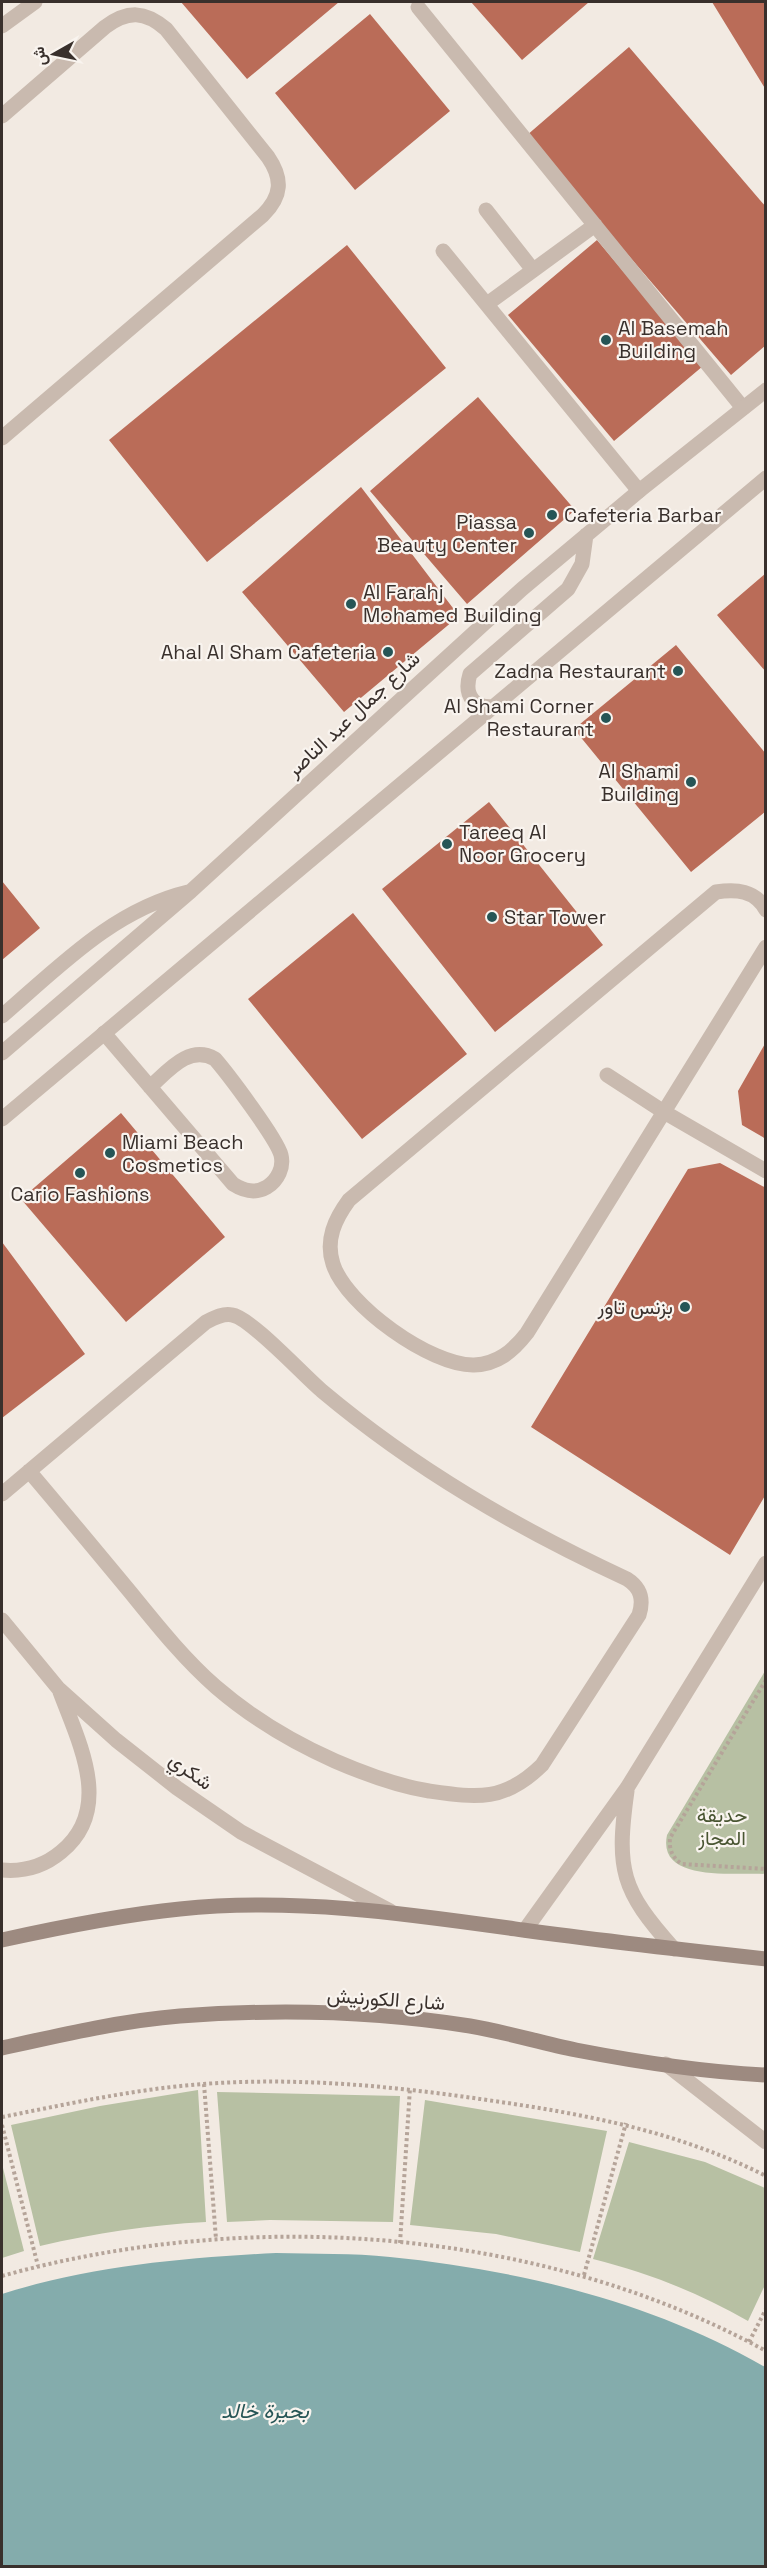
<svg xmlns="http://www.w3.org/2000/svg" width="767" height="2568" font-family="'Space Grotesk',Vazirmatn,sans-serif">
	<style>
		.green { fill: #b7c0a3 }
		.water { fill: #84acac }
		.building { fill: #ba6c58 }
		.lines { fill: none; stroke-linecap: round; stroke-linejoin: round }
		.path { stroke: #b5a499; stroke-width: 4; stroke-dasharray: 3 3; stroke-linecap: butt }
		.service { stroke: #c9baaf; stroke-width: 15 }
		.minor { stroke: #c9baaf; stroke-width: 15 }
		.tertiary { stroke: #c9baaf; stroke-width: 15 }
		.secondary { stroke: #9d8a80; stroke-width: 15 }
		.poi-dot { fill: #265556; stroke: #f9f4ef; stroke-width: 2 }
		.labels { text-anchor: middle; stroke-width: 4.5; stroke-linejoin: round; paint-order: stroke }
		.poi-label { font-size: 20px; fill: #39302c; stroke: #f9f4ef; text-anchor: start }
		.street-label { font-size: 20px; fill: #39302c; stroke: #f9f4ef }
		.park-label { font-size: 20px; fill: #495532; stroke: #f9f4ef }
		.water-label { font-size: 21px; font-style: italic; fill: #265556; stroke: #f9f4ef }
	</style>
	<rect width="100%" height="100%" fill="#f2eae2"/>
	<path class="green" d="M765 1671V1874C735 1872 657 1883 667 1835Z
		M198 2090 206 2222C149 2225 96 2233 40 2246L11 2125 100 2106Z
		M217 2092 400 2096 393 2222 270 2220 227 2222Z
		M425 2100 607 2131 580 2252 496 2234 410 2225Z
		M629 2142 705 2162 765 2188V2285L748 2321C699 2293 649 2273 593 2259Z
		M2 2164 24 2251 2 2258Z"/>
	<path class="water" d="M276 2253C314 2254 353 2253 390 2257 520 2270 652 2302 765 2367V2566H2V2294C91 2266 182 2258 276 2253Z"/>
	<path class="building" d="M181 2H339L247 79Z
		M471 2H589L522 60Z
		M712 2H766V90Z
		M370 14 450 111 355 190 275 93Z
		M629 47 766 207V345L731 375 526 136Z
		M597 240 703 366 614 441 508 315Z
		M347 245 446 368 207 562 109 440Z
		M478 397 575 510 467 604 370 491Z
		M361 487 459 616 344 712 242 592Z
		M766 573V672L717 615Z
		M676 645 766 754V811L691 872 574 729Z
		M489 802 603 945 495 1032 382 889Z
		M2 881 40 928 2 960Z
		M353 913 467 1054 362 1139 248 999Z
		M766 1042V1139L742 1125 738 1091Z
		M121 1113 225 1237 126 1322 21 1199Z
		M720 1163 766 1188V1494L730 1555 531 1427 688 1169Z
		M2 1242 85 1354 2 1418Z"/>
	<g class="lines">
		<path class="path" d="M766 1680 670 1838C669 1849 672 1858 682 1864L766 1869
			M204 2084 216 2239
			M2 2117C68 2104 135 2089 203 2084 298 2077 393 2086 487 2100 584 2114 677 2131 766 2176
			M2 2125 38 2266
			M400 2243 410 2088
			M584 2275 626 2123
			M2 2276C248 2207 540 2227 766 2351
			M749 2342 766 2309"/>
		<path class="service" d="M418 7 743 408
			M2 116 105 27C128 10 145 11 166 29L268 157C283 179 282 196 263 215L2 438
			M486 210 533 270
			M443 251 639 491
			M487 304 595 225
			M104 1033 233 1184C244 1191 255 1194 267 1187 278 1180 284 1167 281 1155 277 1139 228 1074 215 1059 189 1044 168 1071 150 1087
			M607 1075 664 1112
			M2 1494 206 1322C214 1318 223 1313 232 1315 250 1317 304 1376 322 1391 415 1469 517 1528 627 1579 641 1588 644 1599 639 1615L542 1765C504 1802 478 1798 429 1791 397 1786 365 1774 335 1761 292 1742 252 1718 216 1687 184 1659 157 1625 131 1593 97 1552 63 1511 29 1471
			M666 2064 766 2142"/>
		<path class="minor" d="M2 26 35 2
			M766 910C755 890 736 889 716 892L349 1200C335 1219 325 1240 333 1264 346 1305 431 1366 474 1365 498 1364 513 1351 527 1333L766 947
			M664 1112 766 1171
			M627 1791C616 1870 621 1890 674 1949
			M525 1930 627 1788 766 1563"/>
		<path class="tertiary" d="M497 706C475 710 463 696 470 674L568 589 582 564 586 535
			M2 1016C59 967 113 910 188 892
			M2 1053 191 891 522 589 639 491 766 390
			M2 1119 766 478
			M2 1620 58 1688 116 1740 177 1788 241 1832 390 1911
			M2 1870C24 1872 43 1867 61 1852 114 1809 79 1743 60 1692"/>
		<path class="secondary" d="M2 1940C61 1927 120 1915 180 1909 295 1897 410 1914 523 1930 603 1941 684 1950 766 1959
			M2 2048C60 2035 120 2021 180 2016 275 2009 376 2011 470 2026 506 2032 541 2043 576 2050 638 2062 703 2072 766 2075"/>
	</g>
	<g class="poi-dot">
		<circle cx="606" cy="340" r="6"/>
		<circle cx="552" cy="515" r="6"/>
		<circle cx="529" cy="533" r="6"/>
		<circle cx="351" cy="604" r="6"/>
		<circle cx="388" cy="652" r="6"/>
		<circle cx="678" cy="671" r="6"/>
		<circle cx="606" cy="718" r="6"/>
		<circle cx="691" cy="782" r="6"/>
		<circle cx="447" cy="844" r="6"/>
		<circle cx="492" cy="917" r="6"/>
		<circle cx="110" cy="1153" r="6"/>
		<circle cx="80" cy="1173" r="6"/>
		<circle cx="685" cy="1307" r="6"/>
	</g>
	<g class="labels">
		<g class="poi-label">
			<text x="618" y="335">Al Basemah<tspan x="618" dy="23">Building</tspan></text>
			<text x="564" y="522">Cafeteria Barbar</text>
			<text x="517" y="529" text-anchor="end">Piassa<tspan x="517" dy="23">Beauty Center</tspan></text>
			<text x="363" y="599">Al Farahj<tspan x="363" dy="23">Mohamed Building</tspan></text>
			<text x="376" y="659" text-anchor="end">Ahal Al Sham Cafeteria</text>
			<text x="666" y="678" text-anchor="end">Zadna Restaurant</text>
			<text x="594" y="713" text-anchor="end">Al Shami Corner<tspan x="594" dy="23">Restaurant</tspan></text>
			<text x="679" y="778" text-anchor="end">Al Shami<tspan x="679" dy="23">Building</tspan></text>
			<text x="459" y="839">Tareeq Al<tspan x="459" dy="23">Noor Grocery</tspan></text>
			<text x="504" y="924">Star Tower</text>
			<text x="122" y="1149">Miami Beach<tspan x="122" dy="23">Cosmetics</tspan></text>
			<text x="80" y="1201" text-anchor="middle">Cario Fashions</text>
			<text x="673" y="1314" text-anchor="end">بزنس تاور</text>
		</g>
		<g class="street-label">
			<text transform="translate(353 714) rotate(-43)" y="7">شارع جمال عبد الناصر</text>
			<text transform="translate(191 1771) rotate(36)" y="7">شكري</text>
			<text transform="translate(386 1999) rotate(4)" y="7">شارع الكورنيش</text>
		</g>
		<g class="park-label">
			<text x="722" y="1822">حديقة<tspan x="722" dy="23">المجاز</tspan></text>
		</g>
		<g class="water-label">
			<text x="265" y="2418">بحيرة خالد</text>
		</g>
	</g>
	<rect width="767" height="2568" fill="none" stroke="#39302c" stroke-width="6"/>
	<g transform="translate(54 54) rotate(261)" stroke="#f9f4ef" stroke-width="4.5" paint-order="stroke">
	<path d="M0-4.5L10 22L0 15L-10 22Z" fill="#39302c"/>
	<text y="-9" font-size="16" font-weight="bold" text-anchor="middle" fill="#39302c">ش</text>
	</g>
</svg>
